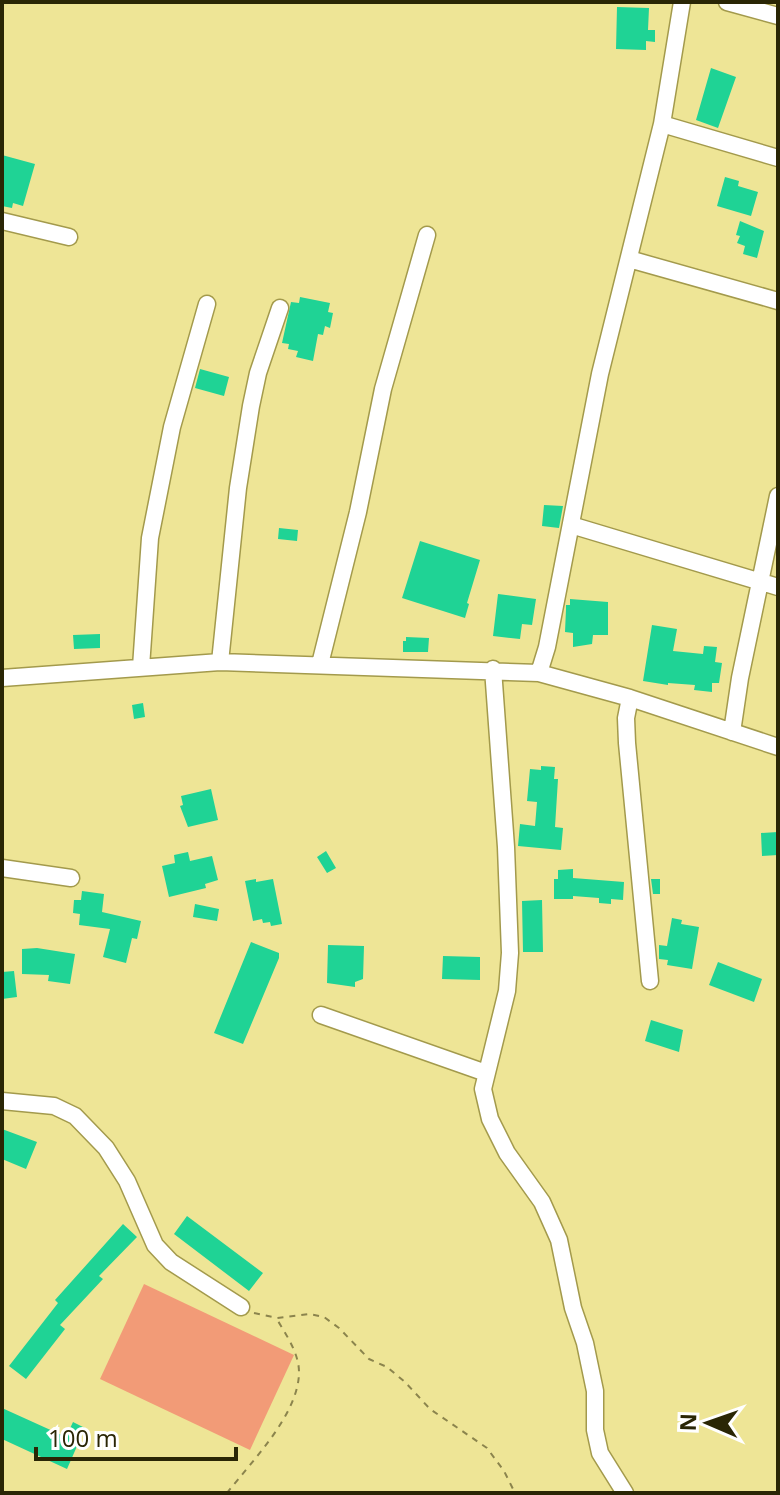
<svg xmlns="http://www.w3.org/2000/svg" width="780" height="1495" font-family="'Open Sans',sans-serif">
	<style>
		.green { fill: #f29b77 }
		.building { fill: #1fd395 }
		.lines { fill: none; stroke-linecap: round; stroke-linejoin: round }
		.street-casing { stroke: #a39a4c; stroke-width: 19 }
		.path { stroke: #8b844d; stroke-width: 2; stroke-dasharray: 6 6; stroke-linecap: butt }
		.street { stroke: #fff; stroke-width: 16 }
	</style>
	<rect width="100%" height="100%" fill="#eee596"/>
	<path class="green" d="M144 1284 294 1355 250 1450 100 1379Z"/>
	<path class="building" d="M617 7 649 8 648 30H655V42L646 41V50L616 49Z
		M711 68 736 77 718 128 696 120Z
		M2 155 35 164 23 206 13 203 12 208 2 206Z
		M725 177 739 181 738 186 758 192 751 216 717 206Z
		M740 221 764 231 757 258 743 254 745 246 737 243 740 236 736 235Z
		M300 297 330 303 328 312 333 313 330 328 325 326 323 335 318 334 313 361 296 357 298 351 288 349 289 344 282 343 291 302 299 303Z
		M200 369 229 377 224 396 195 388Z
		M544 505 563 506 559 528 542 526Z
		M279 528 298 530 297 541 278 539Z
		M420 541 480 560 467 603 469 604 465 618 402 598Z
		M498 594 536 599 532 625 522 624 520 639 493 636Z
		M570 599 608 602V635H593L592 644 573 647V633L565 632 566 609V605H570Z
		M652 625 677 629 673 651 703 654 704 646 717 647 715 662 722 663 719 683H712V692L694 690 695 685 668 683V685L643 681Z
		M100 634V648L74 649 73 635Z
		M406 637 429 638 428 652H403V641H406Z
		M143 703 145 717 134 719 132 705Z
		M541 766 555 767 554 779H558L555 827 563 828 561 850 518 846 520 824 535 826 537 802 527 801 530 769 541 770Z
		M211 789 218 820 188 827 180 806 183 805 181 796Z
		M778 832V855L762 856 761 833Z
		M326 851 336 868 327 873 317 857Z
		M188 852 190 861 212 856 218 880 205 884 206 888 169 897 162 866 175 863 174 855Z
		M573 869V878L624 882 623 900 611 899V904L599 903V898L573 896V899H554V879H558V870Z
		M256 879V882L273 879 282 924 271 926 270 922 263 923 262 919 253 921 245 881Z
		M651 879H660V894H653Z
		M82 891 104 894 102 912 141 921 137 939 132 938 126 963 103 957 110 929 79 925 80 914 73 913 74 900H81Z
		M542 900 543 952H523L522 901Z
		M195 904 219 909 217 921 193 917Z
		M672 918 682 920 681 924 699 927 692 969 667 965 668 960 659 959V945L667 946Z
		M251 942 279 953V958L243 1044 214 1033Z
		M328 945 364 946 363 979 355 982V987L327 983Z
		M37 948 75 954 70 984 48 981 49 975 22 974V949Z
		M443 956 480 957V980L442 979Z
		M718 962 762 979 754 1002 709 985Z
		M14 971 17 997 2 999V972Z
		M651 1020 683 1030 679 1052 645 1041Z
		M2 1129 37 1142 26 1169 2 1159Z
		M187 1216 263 1273 249 1291 174 1234Z
		M123 1224 137 1237 99 1276 103 1279 60 1325 65 1329 26 1379 9 1366 58 1303 55 1300Z
		M2 1408 66 1437 73 1422 85 1428 67 1469 2 1439Z"/>
	<g class="lines">
		<defs>
			<path id="street" d="M727 2 778 16
				M662 124 778 158
				M2 221 69 237
				M629 259 778 301
				M571 525 778 587
				M220 662 238 488 251 406 258 373 280 308
				M320 664 358 512 383 389 427 235
				M141 667 150 538 172 427 207 304
				M493 669 506 847 510 953 507 991 483 1089 490 1119 507 1153 542 1202 559 1240 573 1308 585 1343 595 1391V1430L600 1453 625 1493
				M539 673 547 647 600 374 662 124 682 2
				M2 678 220 662 539 673 630 698 778 747
				M630 698 626 718 627 743 650 981
				M732 732 740 678 778 496
				M2 868 71 878
				M321 1015 486 1073
				M2 1101 54 1106 75 1116 106 1148 127 1181 155 1245 171 1262 241 1307"/>
		</defs>
		<use href="#street" class="street-casing"/>
		<path class="path" d="M254 1313 277 1318 309 1314 324 1317 339 1328 369 1359 387 1367 405 1382 430 1409 487 1448 504 1471 515 1493
			M227 1493C252 1461 299 1414 299 1372 299 1354 287 1336 278 1321"/>
		<use href="#street" class="street"/>
	</g>
	<rect width="780" height="1495" fill="none" stroke="#2a2605" stroke-width="8"/>
	<g transform="translate(708 1423) rotate(272)" stroke="#ffffff" stroke-width="6" paint-order="stroke">
	<path d="M0-6L14 30L0 20L-14 30Z" fill="#2a2605"/>
	<text y="-12" font-size="22" font-weight="bold" text-anchor="middle" fill="#2a2605">N</text>
	</g>
	<path d="M36 1447v12h200v-12" fill="none" stroke="#2a2605" stroke-width="4"/>
	<text x="48" y="1447" font-size="24" fill="#2a2605" stroke="#ffffff" stroke-width="6" paint-order="stroke">100 m</text>
</svg>
